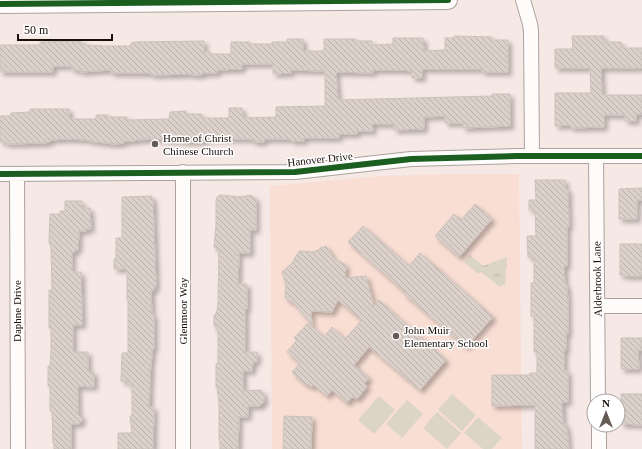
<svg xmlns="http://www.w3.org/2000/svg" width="642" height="449" font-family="'Times New Roman',serif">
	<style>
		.built { fill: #f9ded4 }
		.park { fill: url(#park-tufts) }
		.pitch { fill: #dcd5c7 }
		.building { fill: url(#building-back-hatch); stroke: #cbc2bb; filter: url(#shadow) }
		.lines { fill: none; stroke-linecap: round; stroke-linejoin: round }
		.minor-casing { stroke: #ada29e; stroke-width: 16 }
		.tertiary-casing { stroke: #ada29e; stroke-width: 20 }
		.minor { stroke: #fefcfb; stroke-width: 14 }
		.tertiary { stroke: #fefcfb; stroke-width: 18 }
		.cycleway-casing { stroke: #fff; stroke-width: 8 }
		.cycleway { stroke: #1b5e20; stroke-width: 6 }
		.poi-dot { fill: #665a56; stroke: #fff; stroke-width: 1.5 }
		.labels { text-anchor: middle; stroke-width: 3; stroke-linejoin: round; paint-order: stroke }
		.poi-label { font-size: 11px; fill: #180e0a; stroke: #fff; text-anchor: start }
		.street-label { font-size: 11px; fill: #180e0a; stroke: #fff }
	</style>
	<defs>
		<pattern id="park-tufts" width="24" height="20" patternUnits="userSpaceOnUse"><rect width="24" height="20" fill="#dcd5c7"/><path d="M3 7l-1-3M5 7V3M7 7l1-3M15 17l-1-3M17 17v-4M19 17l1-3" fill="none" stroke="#bcb6aa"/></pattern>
		<pattern id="building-back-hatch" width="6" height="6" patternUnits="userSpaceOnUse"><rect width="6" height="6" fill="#dcd1ca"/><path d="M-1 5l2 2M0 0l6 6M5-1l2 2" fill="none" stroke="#bcb2ac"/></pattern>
		<filter id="shadow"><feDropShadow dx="3.5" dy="3.5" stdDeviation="2" flood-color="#0004"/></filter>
	</defs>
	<rect width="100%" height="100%" fill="#f6e8e4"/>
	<path class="built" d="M451 174H519L522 449H272L270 186 382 176Z"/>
	<path class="park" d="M470 255 483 266 507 257 505 286 502 285 500 287 481 272 478 274 464 262Z"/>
	<path class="pitch" d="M452 394 476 415 462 431 438 410Z
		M379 396 395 410 374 434 358 420Z
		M407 400 423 414 402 438 386 424Z
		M437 412 461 433 447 449 423 428Z
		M478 417 502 438 492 449H483L464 433Z"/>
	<path class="building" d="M454 36 492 37V40H508V72H482V69H422V78H412V71L402 70H373V73L336 72 338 100 492 96V94H510V126L463 128V123H445V116L424 117V129L394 130V124H372L373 131H357V134H339V138H304V141H291V139H266L264 140V142H254V141L249 139H205V141L194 142 154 139 136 140 134 141H124V143L114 144 89 141V140L68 139 50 140V142H47V143L6 144V142H0V116H10L11 113 30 112V109H69V119H96V115H108V117H127V120L169 119 170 112 186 111V114H202V118H229V108H242L243 118 276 117V107L325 106V71L291 70V73L273 74V64H242V69L217 70V73H202V75H192V74L151 75V73H111V70L80 72V70H72V66H53V72H0V45H40V42L81 41V43H85V45L106 46H131V43L135 42 204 41V52H210V54H231V42H250V44H272V42H287V39H303V51H324V39H356V41H372V45L393 44V38H423L424 51 445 50V38H454Z
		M572 36H604V42H621V48H642V68H601L602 95H642V114H636V121H625V115H604V127L571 128V125L555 126V93H591L590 68H555V49H573Z
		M535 180H565V189H568L569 227H567V266H564L565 285H567L568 303V334H566V350H564V371H568V402H562L563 424H566V429H567L569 449H535V405L492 406V375H530V373H537V352H534V316H531V283H534V257H528L527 236H536L535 210H529V200H536Z
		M642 188V200H637V219H619V189Z
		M220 195 240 197 251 195 256 199V230H250V253H239L238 284H247V309H245V352H257V362H253L252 371H243V391L261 390 264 395V402L260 406H248V417H239L238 449H220V440H219V403L217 387H216V364H218V330H216V326H214V315H216V312H217L218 302 219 250H216V247H214L216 225V200L217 197Z
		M152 196V199H153L156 286H155V289H153V291H151L152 315H154V349H152V359H151L149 407H154L153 449H118V433H132L130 416H132V386L131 385H128V381H121L122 353H128V300H127V269H114V259H116V238H122V197Z
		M65 201H82V208H90L91 229H86V231H79L78 250H75V252H72V272H81L82 314V325H73V352H88V372H94V387L78 386V413L82 417V421L79 424H71V449H54V443H53L52 411H50V386H48V366H50L51 352V328H49V290H52L51 248 50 243H49L50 214H60V211H65Z
		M475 204 492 219 459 257 435 236 454 214 461 220Z
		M363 226 409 266 420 253 493 317 466 347 404 294 405 292 348 242Z
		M620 244H642V276H624V275H620Z
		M326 246 334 259 346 265 345 278 366 276 374 306 379 300 446 360 420 390 369 347 354 365 369 378 364 384 367 386 366 388 357 399 352 397 347 403 332 390 327 396 314 385 312 387 307 384 306 385 292 372 300 363 287 352 297 340 294 338 308 323 324 337 332 327 345 339 362 320 338 300 332 312 311 311 312 325 294 303 285 298 286 285 282 272 292 263 299 251 312 252 319 250 320 248Z
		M621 338H642V350H638L639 369H621Z
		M621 394H642V425L621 424Z
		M284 416 312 417 311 449H283Z"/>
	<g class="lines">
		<defs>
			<path id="minor" d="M523 0 530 24 531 31 532 156
				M596 156 598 401
				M183 172V449
				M0 174 295 172 411 159 517 156H642
				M17 174 18 449
				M598 306H642
				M599 425V449"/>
			<path id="tertiary" d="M0 4 448 0"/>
		</defs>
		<use href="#minor" class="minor-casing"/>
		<use href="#tertiary" class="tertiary-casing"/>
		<use href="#minor" class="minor"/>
		<use href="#tertiary" class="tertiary"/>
		<defs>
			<path id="cycleway" d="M0 4 448 0
				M0 174 295 172 411 159 517 156H642"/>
		</defs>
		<use href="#cycleway" class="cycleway-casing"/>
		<use href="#cycleway" class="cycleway"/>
	</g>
	<g class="poi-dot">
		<circle cx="155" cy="144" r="4"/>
		<circle cx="396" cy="336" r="4"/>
	</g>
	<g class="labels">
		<g class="poi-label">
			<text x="163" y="142">Home of Christ<tspan x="163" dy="13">Chinese Church</tspan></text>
			<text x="404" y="334">John Muir<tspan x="404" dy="13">Elementary School</tspan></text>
		</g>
		<g class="street-label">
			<text transform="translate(320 159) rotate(-6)" y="4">Hanover Drive</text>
			<text transform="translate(597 279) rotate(-91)" y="4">Alderbrook Lane</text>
			<text transform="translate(17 311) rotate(-90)" y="4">Daphne Drive</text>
			<text transform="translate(183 311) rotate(-90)" y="4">Glenmoor Way</text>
		</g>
	</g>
	<g transform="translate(606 413)"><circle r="19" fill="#ffffff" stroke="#a39f9d"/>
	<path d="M0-3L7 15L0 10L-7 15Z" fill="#665a56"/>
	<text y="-6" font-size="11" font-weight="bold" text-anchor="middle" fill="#180e0a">N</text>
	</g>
	<path d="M18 34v6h94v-6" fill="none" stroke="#180e0a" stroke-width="2"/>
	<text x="24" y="34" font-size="12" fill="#180e0a" stroke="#ffffff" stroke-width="3" paint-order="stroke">50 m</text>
</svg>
